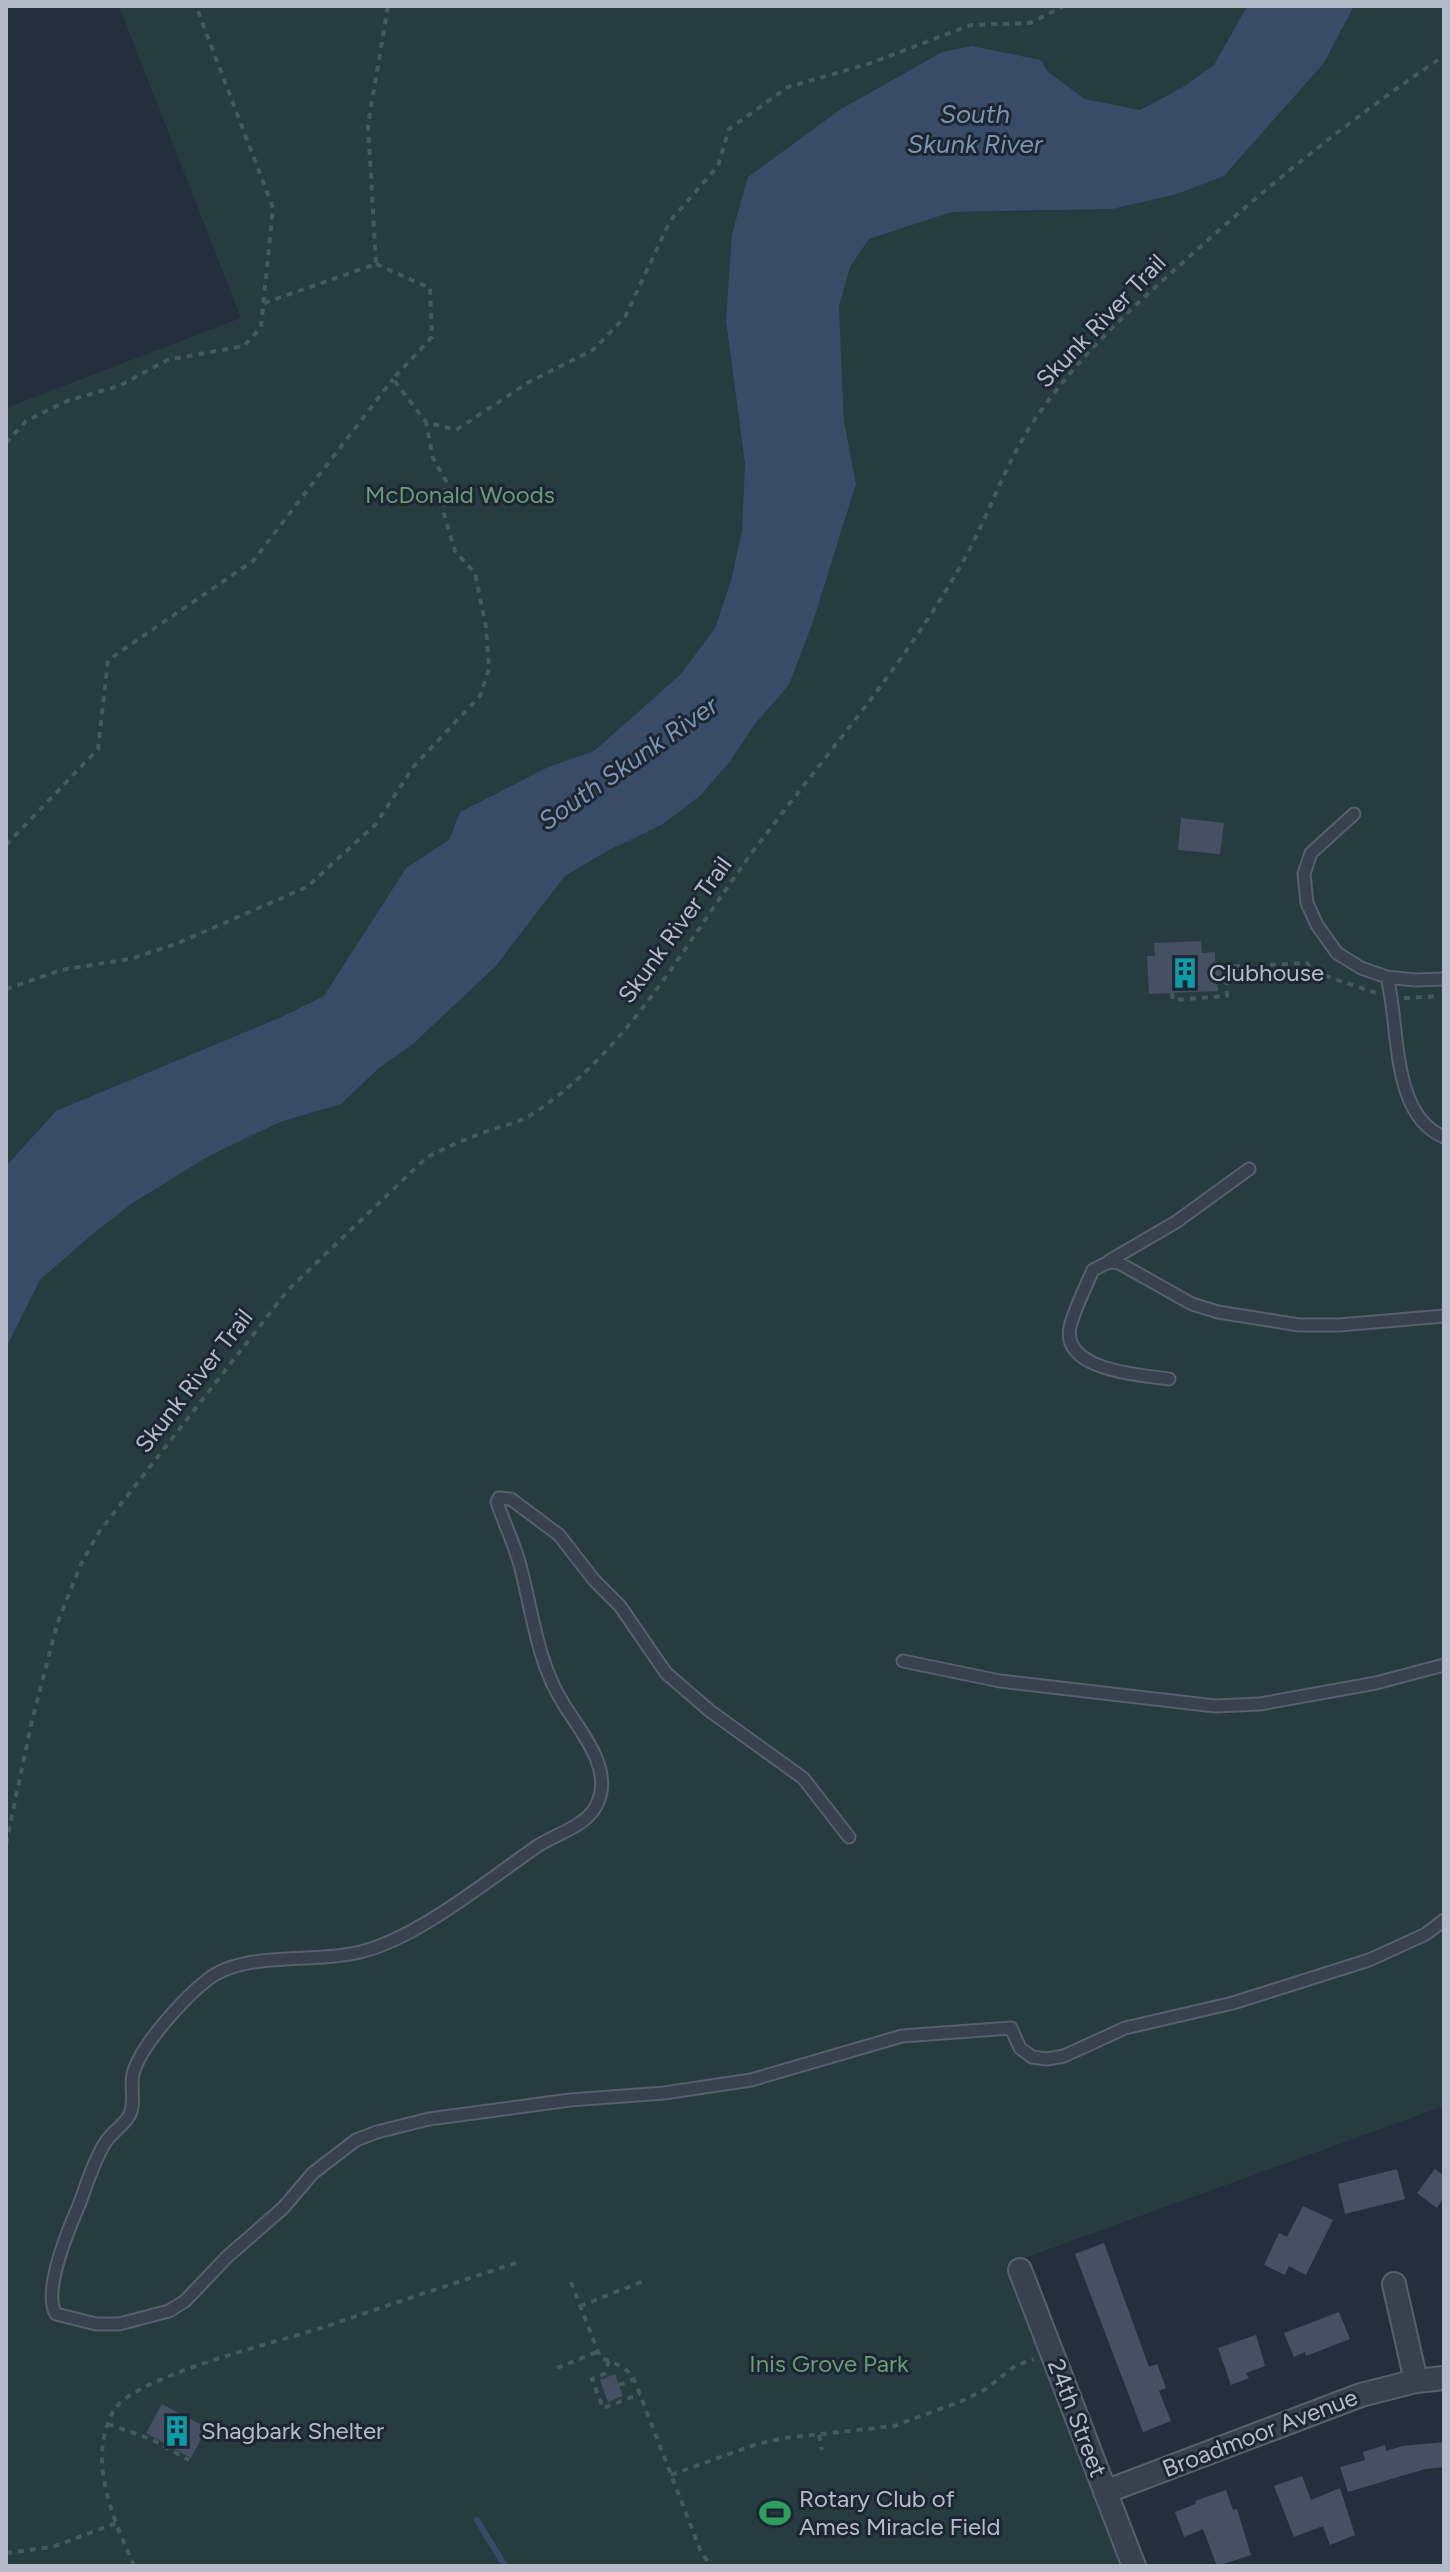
<svg xmlns="http://www.w3.org/2000/svg" width="1450" height="2572" font-family="Figtree,sans-serif">
	<style>
		.green { fill: #263c3f }
		.water { fill: #394c67 }
		.lines { fill: none; stroke-linecap: round; stroke-linejoin: round }
		.stream { stroke: #394c67; stroke-width: 6 }
		.building { fill: #455162 }
		.lane-casing { stroke: #565f6c; stroke-width: 15 }
		.street-casing { stroke: #565f6c; stroke-width: 26 }
		.path { stroke: #44595c; stroke-width: 4; stroke-dasharray: 6 6; stroke-linecap: butt }
		.lane { stroke: #38414e; stroke-width: 11 }
		.street { stroke: #38414e; stroke-width: 22 }
		.labels { text-anchor: middle; stroke-width: 6; stroke-linejoin: round; paint-order: stroke }
		.street-label { font-size: 24px; fill: #b4bcc9; stroke: #1d2633 }
		.park-label { font-size: 24px; fill: #6b9a76; stroke: #1d2633 }
		.poi-label { font-size: 24px; fill: #b4bcc9; stroke: #1d2633; text-anchor: start }
		.water-label { font-size: 26px; font-style: italic; fill: #7c92b1; stroke: #1d2633 }
	</style>
	<rect width="100%" height="100%" fill="#242f3e"/>
	<path class="green" d="M119 6H1247L1214 65 1183 87 1140 110 1085 99 1048 72 1041 60 972 46 942 52 841 109 798 142 726 321 745 464 742 530 731 581 715 628 681 674 594 751 548 767 460 812 449 840 406 868 325 996 281 1017 56 1111 6 1166V408L241 318Z
		M1354 6H1444V2106L1008 2264 1121 2566H6V1348L40 1280 88 1238 131 1204 209 1156 280 1122 341 1104 379 1068 413 1044 495 967 565 876 609 850 731 760 755 724 789 685 813 622 856 484 844 421 839 307 850 267 869 239 952 212 1046 211 1177 194 1224 176 1324 63Z"/>
	<path class="water" d="M1247 6H1354L1324 63 1224 176 1177 194 1112 209 952 212 869 239 850 267 839 307 844 421 856 484 813 622 789 685 755 724 731 760 701 795 663 824 609 850 565 876 495 967 413 1044 379 1068 341 1104 280 1122 209 1156 131 1204 88 1238 40 1280 6 1348V1166L56 1111 281 1017 324 996 406 868 449 840 460 812 548 767 594 751 681 674 715 628 731 581 742 530 745 464 726 321 732 234 748 177 841 109 942 52 972 46 1041 60 1048 72 1085 99 1140 110 1183 87 1214 65Z"/>
	<g class="lines">
		<path class="stream" d="M477 2520 505 2566"/>
	</g>
	<path class="building" d="M1181 818 1224 823 1220 854 1178 850Z
		M1201 941 1202 953 1215 952V962H1222L1223 978 1217 979 1218 991 1149 994 1147 956H1155L1154 943Z
		M1397 2169 1405 2199 1345 2214 1338 2184Z
		M1435 2169 1444 2176V2197L1437 2208 1417 2193Z
		M1303 2206 1333 2220 1306 2275 1289 2266 1285 2275 1264 2265 1279 2233 1287 2237Z
		M1104 2243 1149 2367 1157 2364 1166 2388 1159 2391 1171 2421 1143 2432 1075 2254Z
		M1339 2312 1350 2339 1306 2356 1305 2352 1294 2357 1284 2333Z
		M1256 2335 1265 2366 1246 2373 1249 2378 1231 2385 1218 2348Z
		M615 2374 623 2396 608 2402 600 2380Z
		M162 2404 207 2428 191 2458 146 2433Z
		M1444 2442V2467L1425 2469 1348 2492 1340 2467 1365 2460 1363 2452 1385 2445 1386 2451 1402 2446Z
		M1302 2476 1311 2500 1340 2488 1355 2535 1330 2545 1323 2526 1294 2537 1274 2486Z
		M1226 2490 1233 2510 1237 2509 1251 2555 1217 2566 1203 2529 1184 2537 1175 2512 1196 2504 1195 2501Z"/>
	<g class="lines">
		<defs>
			<path id="lane" d="M1354 814 1311 853 1304 874 1307 903 1317 925 1337 953 1361 968 1387 977 1415 980 1444 979
				M1387 977C1400 1026 1390 1115 1444 1137
				M1109 1261 1176 1222 1249 1169
				M1169 1379C1142 1375 1061 1371 1070 1327 1074 1310 1086 1286 1093 1270L1109 1262 1119 1263 1192 1304 1218 1312 1299 1325H1339L1444 1316
				M903 1661 1000 1681 1215 1706 1260 1704 1376 1683 1444 1665
				M849 1837 803 1778 710 1711 666 1673 620 1606 594 1580 559 1535 511 1499 499 1498 497 1502C504 1523 514 1543 520 1565 532 1610 537 1662 563 1703 579 1730 613 1767 598 1802 588 1827 556 1833 536 1847 487 1881 416 1939 360 1952 314 1964 244 1950 207 1980 184 1998 140 2046 133 2074 130 2087 136 2104 129 2116 123 2126 111 2133 105 2143 93 2162 87 2184 79 2205 69 2228 42 2292 56 2314L96 2324H119L169 2311 185 2301 227 2257 283 2208 313 2173 356 2140 377 2132 429 2119 570 2100 664 2093 751 2080 902 2036 1011 2028 1020 2048 1032 2057 1047 2059 1064 2056 1125 2028 1233 2003 1369 1960 1426 1934 1444 1920"/>
			<path id="street" d="M1020 2270 1134 2566
				M1394 2284 1416 2381
				M1105 2492 1361 2395 1416 2381 1444 2378"/>
		</defs>
		<use href="#lane" class="lane-casing"/>
		<use href="#street" class="street-casing"/>
		<path class="path" d="M376 264 430 288 432 337 393 379 426 422
			M264 303 376 264 368 125 388 6
			M6 443 26 421 67 401 119 386 167 360 244 346 261 327 273 208 196 6
			M6 845 98 749 108 660 253 561 393 379
			M1222 967 1307 963 1314 972 1376 993
			M6 989 61 970 130 959 176 944 307 887 376 824 414 766 480 696 489 669 486 627 475 573 455 551 444 514 446 481 433 458 426 422 456 430 529 382 593 350 625 317 670 221 718 166 729 129 788 87 868 64 971 25 1030 23 1064 6
			M1172 993 1173 1000 1227 996 1226 967
			M1404 998 1439 996
			M6 1844 31 1725 57 1624 81 1564 99 1532 288 1290 427 1157C448 1147 469 1137 491 1130 505 1125 521 1122 534 1113 635 1046 691 932 763 838 833 746 908 660 965 558 991 511 1006 460 1038 415 1080 354 1136 304 1191 255 1271 183 1354 116 1444 56
			M571 2282 600 2357C614 2364 625 2365 634 2379L701 2552 711 2566
			M580 2306 644 2281
			M609 2361 604 2374 592 2379 603 2408 640 2394
			M557 2368 597 2352
			M619 2385 634 2379
			M108 2424 151 2439 189 2460
			M819 2435 822 2450
			M671 2475 757 2444 785 2438 894 2426 962 2401 986 2389 1015 2366 1034 2359
			M6 2553 52 2547 117 2523
			M134 2566C113 2518 86 2459 114 2410 133 2377 280 2341 321 2328 386 2306 451 2284 516 2263"/>
		<use href="#lane" class="lane"/>
		<use href="#street" class="street"/>
	</g>
	<defs>
		<symbol id="building-bare" viewBox="-9 -9 18 18"><path d="M-4-6H4V6H1V3H-1V6H-4ZM-2.5-4.3h1.7v1.8h-1.7ZM.8-4.3h1.7v1.8H.8ZM-2.5-1h1.7V.8h-1.7ZM.8-1h1.7V.8H.8Z" fill="#0f9aa8" stroke="#1d2633" stroke-width="2.5" paint-order="stroke"/></symbol>
		<symbol id="stadium-bare" viewBox="-9 -9 18 18"><path d="M0-5a6.5 5 0 1 0 0 10a6.5 5 0 1 0 0-10ZM-3.5-1.8h7v3.6h-7Z" fill="#2e9e5b" stroke="#1d2633" stroke-width="2.5" paint-order="stroke"/></symbol>
	</defs>
	<g fill-rule="evenodd">
		<use href="#building-bare" x="1163" y="951" width="44" height="44"/>
		<use href="#building-bare" x="155" y="2409" width="44" height="44"/>
		<use href="#stadium-bare" x="753" y="2491" width="44" height="44"/>
	</g>
	<g class="labels">
		<g class="street-label">
			<text transform="translate(1101 321) rotate(-46)" y="8">Skunk River Trail</text>
			<text transform="translate(675 930) rotate(-54)" y="8">Skunk River Trail</text>
			<text transform="translate(194 1381) rotate(-52)" y="8">Skunk River Trail</text>
			<text transform="translate(1077 2418) rotate(69)" y="8">24th Street</text>
			<text transform="translate(1260 2433) rotate(-21)" y="8">Broadmoor Avenue</text>
		</g>
		<g class="park-label">
			<text x="460" y="503">McDonald Woods</text>
			<text x="829" y="2372">Inis Grove Park</text>
		</g>
		<g class="poi-label">
			<text x="1209" y="981">Clubhouse</text>
			<text x="201" y="2439">Shagbark Shelter</text>
			<text x="799" y="2507">Rotary Club of<tspan x="799" dy="28">Ames Miracle Field</tspan></text>
		</g>
		<g class="water-label">
			<text x="975" y="123">South<tspan x="975" dy="30">Skunk River</tspan></text>
			<text transform="translate(628 763) rotate(-35)" y="9">South Skunk River</text>
		</g>
	</g>
	<rect width="1450" height="2572" fill="none" stroke="#b4bcc9" stroke-width="16"/>
</svg>
